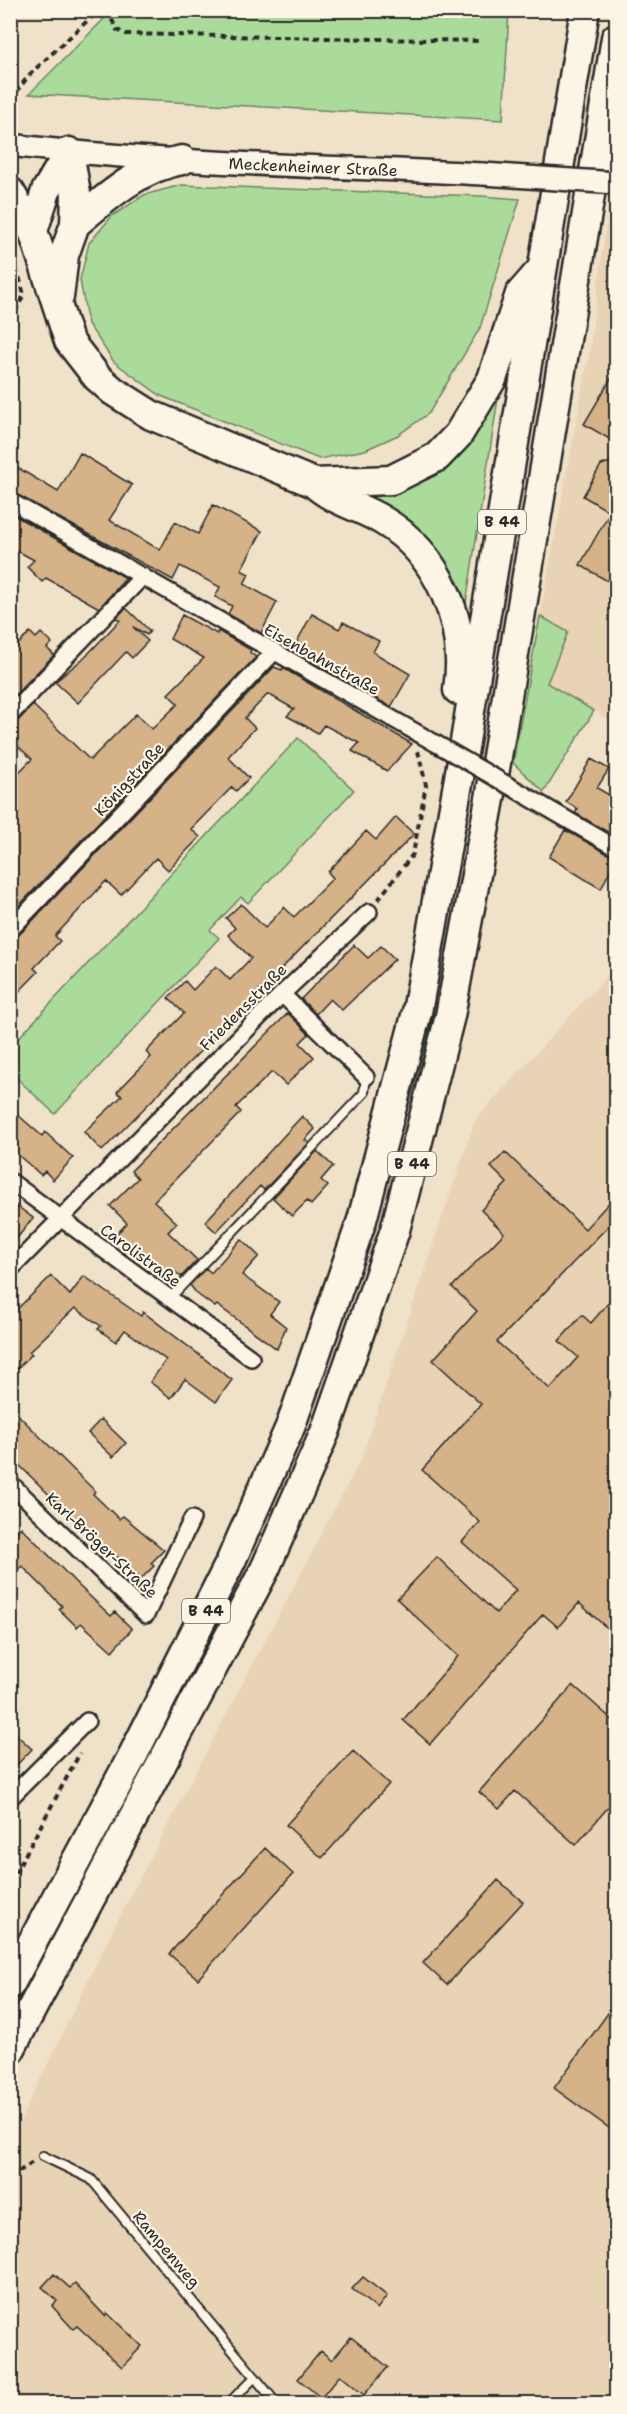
<svg xmlns="http://www.w3.org/2000/svg" width="627" height="2414" font-family="'Shantell Sans',sans-serif">
	<style>
		.built { fill: #e8d3b5 }
		.green { fill: #abdb9b; stroke: #6b8363; stroke-width: 1.5 }
		.building { fill: #d5b287; stroke: #2b2b2b; stroke-width: 1.5 }
		.lines { fill: none; stroke-linecap: round; stroke-linejoin: round }
		.lane-casing { stroke: #2b2b2b; stroke-width: 12 }
		.street-casing { stroke: #2b2b2b; stroke-width: 20 }
		.secondary-casing { stroke: #2b2b2b; stroke-width: 26 }
		.highway-casing { stroke: #2b2b2b; stroke-width: 33 }
		.path { stroke: #2b2b2b; stroke-width: 4; stroke-dasharray: 6 4.5; stroke-linecap: butt }
		.lane { stroke: #fcf5e5; stroke-width: 8 }
		.street { stroke: #fcf5e5; stroke-width: 15 }
		.secondary { stroke: #fcf5e5; stroke-width: 21 }
		.highway { stroke: #fcf5e5; stroke-width: 28 }
		.rail { stroke: #2b2b2b; stroke-width: 4.5 }
		.street-bridge-casing { stroke: #2b2b2b; stroke-width: 20; stroke-linecap: butt }
		.secondary-bridge-casing { stroke: #2b2b2b; stroke-width: 26; stroke-linecap: butt }
		.street-bridge { stroke: #fcf5e5; stroke-width: 15 }
		.secondary-bridge { stroke: #fcf5e5; stroke-width: 21 }
		.labels { text-anchor: middle; stroke-width: 4.5; stroke-linejoin: round; paint-order: stroke }
		.shield { fill: #fcf5e5; stroke: #6a6863; stroke-width: 1.5 }
		.shield-label { font-size: 15px; font-weight: bold; fill: #2b2b2b }
		.street-label { font-size: 16px; fill: #2b2b2b; stroke: #fcf5e5 }
	</style>
	<rect width="100%" height="100%" fill="#f0e1c9"/>
	<filter id="ink" filterUnits="userSpaceOnUse"><feTurbulence type="fractalNoise" baseFrequency=".0167" numOctaves="2"/><feDisplacementMap in="SourceGraphic" scale="12" xChannelSelector="R" yChannelSelector="G"/><feConvolveMatrix kernelMatrix="1 2 1 2 8 2 1 2 1" color-interpolation-filters="sRGB"/></filter>
	<g filter="url(#ink)">
		<path class="built" d="M608 209H616V724L546 683 568 632 540 616 589 355Z
			M616 966V2403H11L10 2142 111 1933 361 1459 475 1120Z"/>
		<path class="green" d="M113 10 509 11 503 120 29 94Z
			M181 185 481 196 520 199 480 328 429 413 398 435 365 450 319 459 161 396 114 362 88 324 80 280 89 243 112 216 144 195Z
			M500 386 465 610 352 492 382 489Z
			M540 616 568 632 547 683 594 711 544 792 513 763Z
			M298 738 354 790 248 903 241 897 210 930 219 938 55 1114 11 1073V1046Z"/>
		<path class="building" d="M616 370V443L584 424Z
			M80 453 132 485 109 520 160 550 175 522 198 534 213 505 262 531 241 570 249 574 244 584 277 602 261 633 228 614 232 606 215 597 220 587 180 566 173 580 10 491V463L58 492Z
			M616 460V586L580 565 610 512 583 496 601 465Z
			M10 513 126 578 99 608 46 578 42 582 27 567 34 560 10 547Z
			M126 608 150 631 147 635 133 627 148 641 132 658 126 652 78 703 55 682 86 656 120 620 116 618Z
			M312 614 339 629 343 622 379 641 373 652 410 674 391 707 292 651Z
			M182 615 217 634 218 631 251 650 250 653 256 657 10 915V781L32 759 10 739V724L17 722 33 705 90 760 136 714 152 729 178 704 168 694 204 658 170 639Z
			M30 632 36 638 41 633 52 643 47 648 54 655 10 700V653Z
			M274 667 282 670 283 668 412 744 387 771 352 751 359 743 324 725 318 733 287 716 294 709 268 694 245 718 255 728 228 757 249 778 236 791 232 787 191 829 200 837 168 870 156 858 121 895 106 881 55 936 60 941 34 968 38 972 10 1001V939L17 937Z
			M591 759 609 769 597 788 616 799V837L575 813 578 809 566 802Z
			M396 817 414 834 102 1151 84 1132 122 1096 117 1092 151 1057 146 1052 184 1013 168 998 185 981 193 990 216 966 230 980 251 958 228 935 235 928 226 918 241 904 265 928 284 907 294 917 333 878 328 872 366 831 376 840Z
			M565 830 616 858 601 889 549 857Z
			M354 945 368 958 381 946 395 959 342 1010 330 999 316 1014 301 999Z
			M288 1013 309 1034 300 1043 314 1057 286 1085 272 1072 236 1107 241 1112 154 1201 177 1223 168 1232 197 1260 181 1277 171 1268 167 1273 115 1236 127 1223 110 1206 138 1178 131 1171Z
			M10 1108 42 1136 45 1132 73 1158 53 1180 45 1171 41 1175 10 1148Z
			M302 1116 315 1129 305 1140 309 1143 264 1190 260 1186 216 1232 205 1222Z
			M317 1151 333 1166 321 1180 328 1186 311 1205 307 1201 292 1216 273 1198Z
			M505 1152 585 1229 616 1195V1218L497 1342 550 1389 578 1357 559 1341 582 1315 591 1323 616 1294V1636L579 1603 558 1627 543 1614 430 1744 403 1720 458 1656 397 1599 437 1557 496 1613 516 1590 462 1542 480 1522 422 1470 481 1404 433 1360 477 1311 452 1287 504 1233 481 1210 507 1183 491 1167Z
			M10 1201 33 1218 10 1247Z
			M241 1239 259 1256 242 1275 279 1302 270 1314 286 1327 277 1349 217 1305 215 1307 197 1294 190 1285 206 1268 211 1273Z
			M51 1276 70 1295 84 1276 141 1316 143 1312 232 1380 216 1402 185 1379 171 1398 150 1382 166 1360 125 1330 116 1342 98 1329 101 1326 75 1308 29 1352 32 1354 10 1376V1316Z
			M10 1407 95 1491 93 1494 119 1519 123 1516 164 1550 151 1563 154 1566 141 1579 118 1557 115 1560 10 1456Z
			M101 1419 126 1443 113 1457 88 1433Z
			M21 1527 80 1587 111 1616 115 1612 132 1629 112 1651 81 1623 77 1627 59 1609 62 1606 22 1566 10 1577V1538Z
			M573 1685 616 1723V1798L576 1845 515 1791 499 1809 479 1792Z
			M10 1729 32 1749 10 1772Z
			M353 1751 389 1784 322 1858 286 1825Z
			M265 1848 293 1874 198 1979 169 1954Z
			M498 1880 523 1902 447 1985 423 1963Z
			M616 2002V2133L554 2088Z
			M54 2274 70 2288 75 2284 105 2316 107 2313 142 2346 122 2367 77 2326 73 2329 52 2306 57 2301 42 2287Z
			M363 2277 387 2296 377 2309 352 2289Z
			M351 2337 388 2367 364 2395 340 2375 321 2398 298 2379 321 2351 332 2360Z"/>
		<g class="lines">
			<defs>
				<path id="lane" d="M170 1298 364 1093 366 1077
					M43 2156 91 2179 277 2404
					M228 2404 255 2377"/>
				<path id="street" d="M10 501 435 743
					M10 715 143 576
					M513 788 616 848
					M10 930 274 652
					M282 994 366 1077
					M10 1181 251 1358
					M10 1270 282 994 369 912
					M10 1483 146 1615 192 1519
					M10 1798 87 1721"/>
				<g id="secondary">
					<path id="s1" d="M10 145C167 164 325 166 483 174"/>
				</g>
				<path id="highway" d="M10 192 33 231 69 341 97 377 113 391 151 415 314 483C333 501 359 506 382 520 440 554 468 625 458 690
					M75 224C107 197 140 167 182 160
					M33 231 46 191 69 152
					M59 297 64 255 75 224 76 193 69 152
					M314 483 391 480 437 457 458 435 492 379 520 294 541 270
					M10 1984 132 1757 231 1561 291 1425 362 1220 417 1012 459 778 585 10
					M10 2050 265 1569 325 1432 395 1230 450 1016 490 799 616 38"/>
			</defs>
			<use href="#lane" class="lane-casing"/>
			<use href="#street" class="street-casing"/>
			<use href="#secondary" class="secondary-casing"/>
			<use href="#highway" class="highway-casing"/>
			<path class="path" d="M107 10 117 30 126 34 480 41
				M10 101 29 75 99 10
				M10 321 24 295 14 257
				M378 900 413 854 426 785 418 751
				M10 1883 80 1753
				M10 2178 34 2161"/>
			<use href="#lane" class="lane"/>
			<use href="#street" class="street"/>
			<use href="#secondary" class="secondary"/>
			<use href="#highway" class="highway"/>
			<path class="rail" d="M611 1828 616 1821"/>
			<defs>
				<path id="street-bridge" d="M435 743 513 788"/>
				<path id="secondary-bridge" d="M483 174 616 183"/>
			</defs>
			<use href="#street-bridge" class="street-bridge-casing"/>
			<use href="#secondary-bridge" class="secondary-bridge-casing"/>
			<use href="#street-bridge" class="street-bridge"/>
			<use href="#secondary-bridge" class="secondary-bridge"/>
		</g>
	</g>
	<g class="labels">
		<g class="shield">
			<rect x="478" y="510" width="48" height="24" rx="4.5"/>
			<rect x="388" y="1152" width="48" height="24" rx="4.5"/>
			<rect x="182" y="1599" width="48" height="24" rx="4.5"/>
		</g>
		<g class="shield-label">
			<text x="502" y="527">B 44</text>
			<text x="412" y="1169">B 44</text>
			<text x="206" y="1616">B 44</text>
		</g>
		<g class="street-label">
			<text dy="6" stroke="none"><textPath href="#s1" startOffset="304">Meckenheimer Straße</textPath></text>
			<text transform="translate(322 659) rotate(29)" y="6">Eisenbahnstraße</text>
			<text transform="translate(129 779) rotate(-47)" y="6">Königstraße</text>
			<text transform="translate(243 1007) rotate(-45)" y="6">Friedensstraße</text>
			<text transform="translate(141 1255) rotate(36)" y="6">Carolistraße</text>
			<text transform="translate(102 1545) rotate(43)" y="6">Karl-Bröger-Straße</text>
			<text transform="translate(167 2249) rotate(50)" y="6">Rampenweg</text>
		</g>
	</g>
	<rect width="627" height="2414" fill="none" stroke="#fcf5e5" stroke-width="36"/>
	<rect x="18" y="18" width="591" height="2378" fill="none" stroke="#2b2b2b" stroke-width="2" filter="url(#ink)"/>
</svg>
